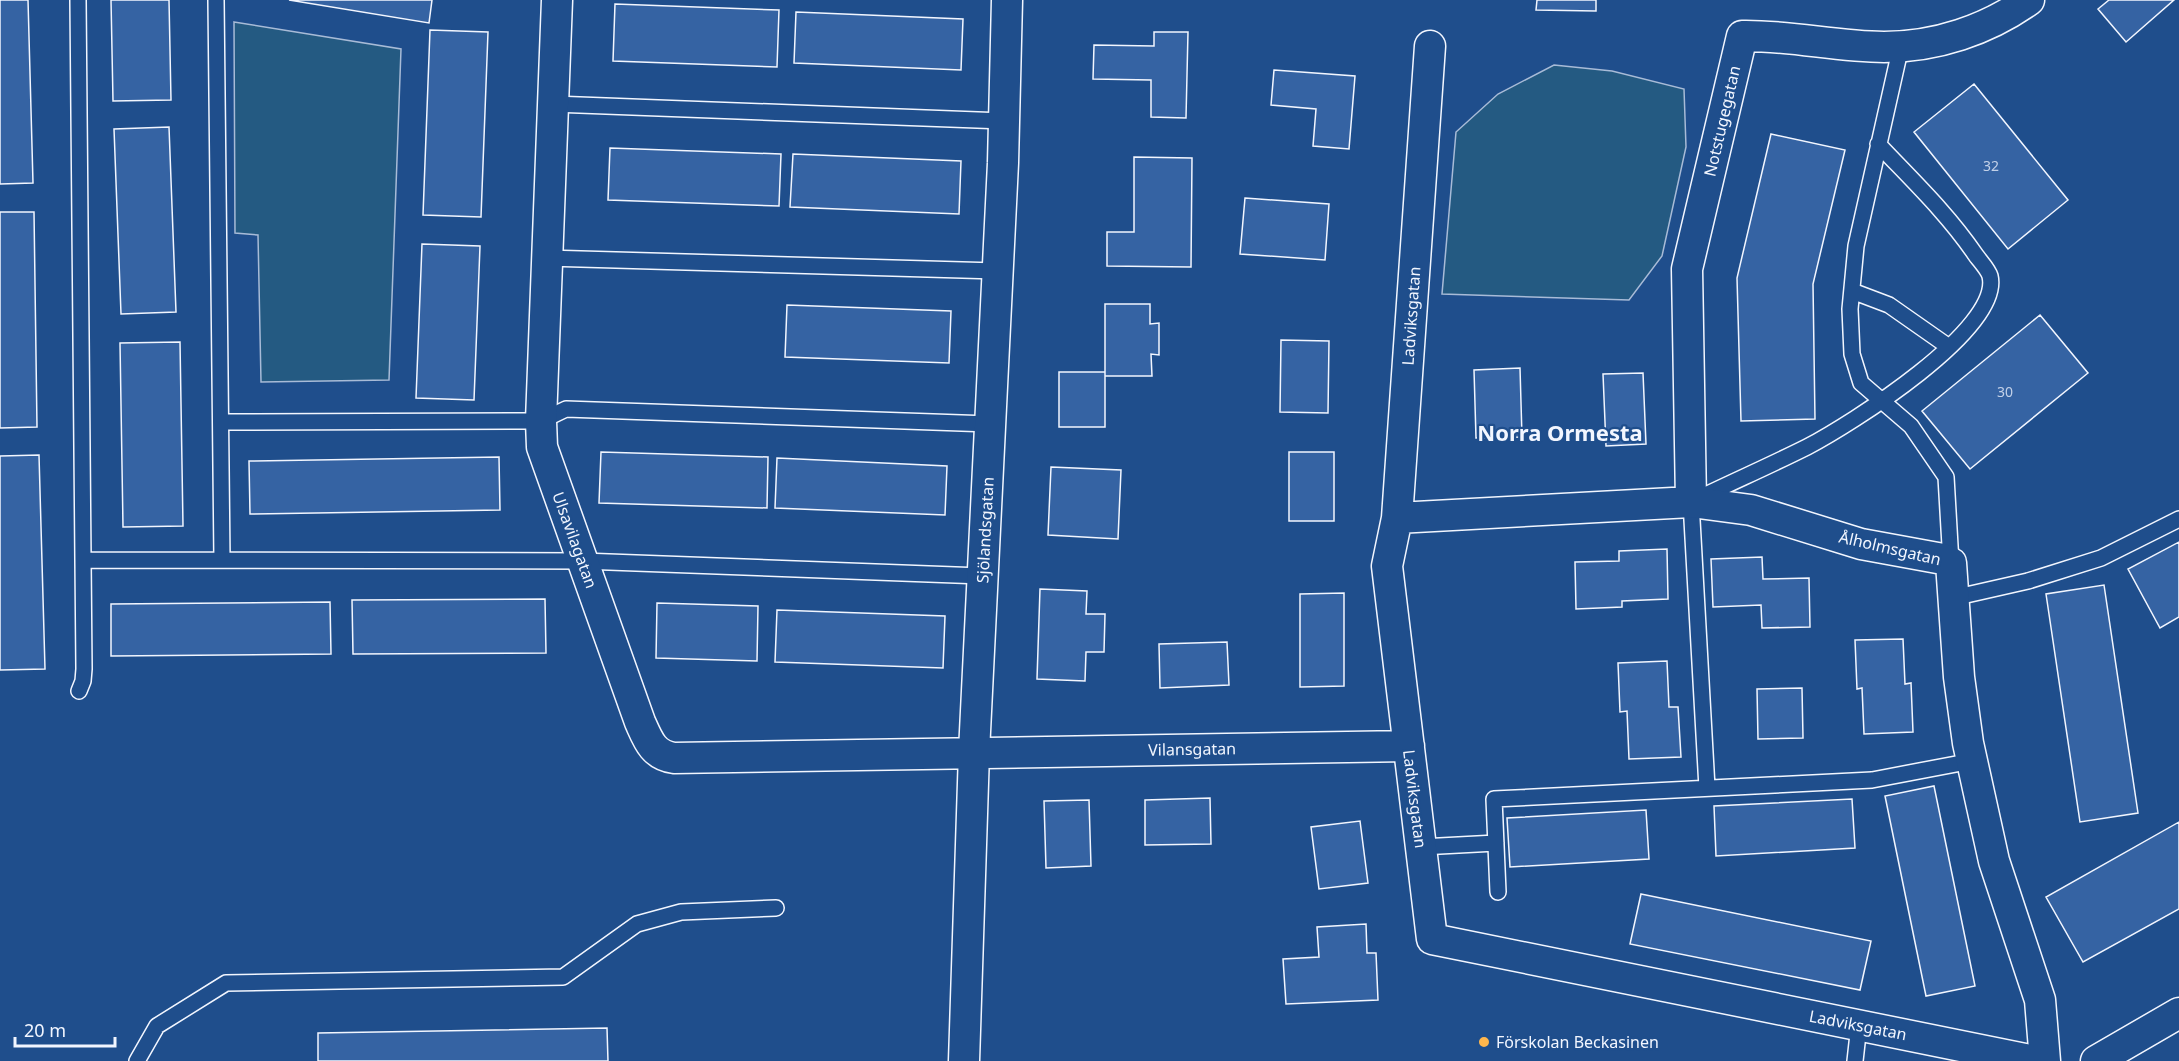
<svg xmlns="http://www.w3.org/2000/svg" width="2179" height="1061" font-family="'Noto Sans',sans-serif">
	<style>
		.green { fill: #245a82; stroke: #a8bbd7; stroke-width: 1.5 }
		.building { fill: #3563a3; stroke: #f2f6ff; stroke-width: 1.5 }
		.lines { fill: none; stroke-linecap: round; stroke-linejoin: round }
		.lane-casing { stroke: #f2f6ff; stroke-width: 18 }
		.street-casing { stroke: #f2f6ff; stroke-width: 33 }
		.lane { stroke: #1f4e8c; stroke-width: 15 }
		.street { stroke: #1f4e8c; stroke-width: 30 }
		.poi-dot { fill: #ffb74d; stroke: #1f4e8c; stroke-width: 2 }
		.labels { text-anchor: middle; stroke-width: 4.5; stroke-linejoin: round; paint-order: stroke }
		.number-label { font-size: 14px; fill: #c3d1e8 }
		.street-label { font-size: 16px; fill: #f2f6ff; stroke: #1f4e8c }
		.poi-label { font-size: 16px; fill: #f2f6ff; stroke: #1f4e8c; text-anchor: start }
		.district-label { font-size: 22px; font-weight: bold; fill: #f2f6ff; stroke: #1f4e8c }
	</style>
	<rect width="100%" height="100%" fill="#1f4e8c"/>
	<path class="green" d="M234 22 401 49 389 380 261 382 258 235 235 233Z
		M1554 65 1612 71 1684 89 1686 147 1662 256 1629 300 1442 294 1456 132 1498 94Z"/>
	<path class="building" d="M0 0H28L33 183 0 184Z
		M111 0H169L171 100 113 101Z
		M289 0H432L429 23Z
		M1537 0H1596V11L1536 10Z
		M2109 0H2174L2126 42 2098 9Z
		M615 4 779 10 777 67 613 61Z
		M796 12 963 19 961 70 794 63Z
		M430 30 488 32 481 217 423 215Z
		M1154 32H1188L1186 118 1151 117V80L1093 79 1094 45 1154 46Z
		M1274 70 1355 76 1349 149 1313 146 1316 109 1271 105Z
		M1974 84 2068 200 2008 249 1914 132Z
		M169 127 176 312 121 314 114 129Z
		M1771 134 1845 150 1813 284 1815 419 1741 421 1737 278Z
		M610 148 781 154 779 206 608 200Z
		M793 154 961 161 959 214 790 207Z
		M1134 157 1192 158 1191 267 1107 266V232H1134Z
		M1245 198 1329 204 1325 260 1240 254Z
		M0 212H34L37 427 0 428Z
		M422 244 480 246 474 400 416 398Z
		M1105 304H1150V324L1159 323V355L1151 354 1152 376H1105Z
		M787 305 951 311 949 363 785 357Z
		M2040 315 2088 373 1970 469 1922 411Z
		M1281 340 1329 341 1328 413 1280 412Z
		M180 342 183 526 123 527 120 343Z
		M1520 368 1522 437 1476 438 1474 370Z
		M1059 372H1105V427H1059Z
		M1643 373 1646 444 1606 446 1603 374Z
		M601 452 768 457 767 508 599 503Z
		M1289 452H1334V521H1289Z
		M39 455 45 669 0 670V456Z
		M499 457 500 510 250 514 249 461Z
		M777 458 947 466 945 515 775 508Z
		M1051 467 1121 470 1118 539 1048 535Z
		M2179 542V617L2160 628 2128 569Z
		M1667 549 1668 599 1622 601V607L1576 609 1575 562 1619 561V551Z
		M1762 557 1763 579 1809 578 1810 627 1762 628 1761 605 1713 607 1711 559Z
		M2104 585 2138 813 2080 822 2046 594Z
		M1040 589 1087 591 1086 614H1105L1104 652H1086L1085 681 1037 679Z
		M1344 593V686L1300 687V594Z
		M545 599 546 653 353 654 352 600Z
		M330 602 331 654 111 656V604Z
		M657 603 758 606 757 661 656 658Z
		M777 610 945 616 943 668 775 662Z
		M1903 639 1905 684 1911 683 1913 732 1864 734 1862 688 1857 689 1855 640Z
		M1227 642 1229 685 1160 688 1159 644Z
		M1667 661 1669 707H1678L1681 757 1629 759 1627 711 1620 712 1618 663Z
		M1802 688 1803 738 1758 739 1757 689Z
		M1934 786 1975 986 1926 996 1885 796Z
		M1210 798 1211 844 1145 845V800Z
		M1852 799 1855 848 1716 856 1714 806Z
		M1089 800 1091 866 1046 868 1044 801Z
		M1646 810 1649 859 1510 867 1507 818Z
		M1360 821 1368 883 1319 889 1311 827Z
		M2179 822V909L2083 962 2046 897Z
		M1641 894 1871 941 1860 990 1630 944Z
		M1366 924 1367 953H1376L1378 1000 1286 1004 1283 959 1319 957 1317 927Z
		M607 1028 608 1061H318V1033Z"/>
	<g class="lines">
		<defs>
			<path id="lane" d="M78 0 83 560 582 561 982 576
				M216 0 222 560
				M1901 46 1856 246 1850 309 1852 354 1861 383 1911 426 1946 477 1951 563
				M553 104 1004 121
				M546 258 997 271
				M1852 291 1889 305 1949 347
				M221 422 541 421 566 409 990 424
				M1953 598 2028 581 2101 558 2179 519
				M79 691 83 681 84 669 83 560
				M1707 788 1691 502C1730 483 1769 466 1807 447 1849 425 2003 329 1990 276 1988 269 1979 260 1975 254 1947 213 1912 180 1878 144
				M1421 847 1496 843
				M1498 892 1494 799 1872 780 1972 761
				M137 1061 157 1026 226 983 563 977 637 924 681 912 776 908
				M1855 1061 1859 1025"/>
			<path id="street" d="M557 0 541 421 542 447 640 722C648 740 653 755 674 758L1409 746
				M1430 46 1397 518 1387 566 1432 939 2035 1061
				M1691 502 1687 269 1742 36C1790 35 1836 47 1884 47 1936 47 1987 30 2029 0
				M1397 518 1691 502 1751 510 1861 544 1943 559 1951 563 1959 677 1968 743 1994 861 2040 1000 2045 1061
				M964 1061 974 752 1003 163 1007 0
				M2096 1061 2179 1013"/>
		</defs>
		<use href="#lane" class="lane-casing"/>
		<use href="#street" class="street-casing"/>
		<use href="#lane" class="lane"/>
		<use href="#street" class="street"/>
	</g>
	<circle class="poi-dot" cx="1484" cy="1042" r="6"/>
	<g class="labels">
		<g class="number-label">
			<text x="1991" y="171">32</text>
			<text x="2005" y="397">30</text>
		</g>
		<g class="street-label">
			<text transform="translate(1722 121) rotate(-77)" y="6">Notstugegatan</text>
			<text transform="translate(1411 316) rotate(-86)" y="6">Ladviksgatan</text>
			<text transform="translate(985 530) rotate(-87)" y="6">Sjölandsgatan</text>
			<text transform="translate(575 540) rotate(70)" y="6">Ulsavilagatan</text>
			<text transform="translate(1890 548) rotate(13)" y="6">Ålholmsgatan</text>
			<text transform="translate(1192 749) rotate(-1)" y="6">Vilansgatan</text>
			<text transform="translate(1415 799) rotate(83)" y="6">Ladviksgatan</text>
			<text transform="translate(1858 1025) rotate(11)" y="6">Ladviksgatan</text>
		</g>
		<g class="poi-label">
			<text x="1496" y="1048">Förskolan Beckasinen</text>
		</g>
		<g class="district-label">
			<text x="1560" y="441">Norra Ormesta</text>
		</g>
	</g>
	<path d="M15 1037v9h100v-9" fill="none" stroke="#f2f6ff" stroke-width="3"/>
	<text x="24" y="1037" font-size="18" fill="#f2f6ff" stroke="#1f4e8c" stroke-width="4.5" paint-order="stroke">20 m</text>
</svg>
